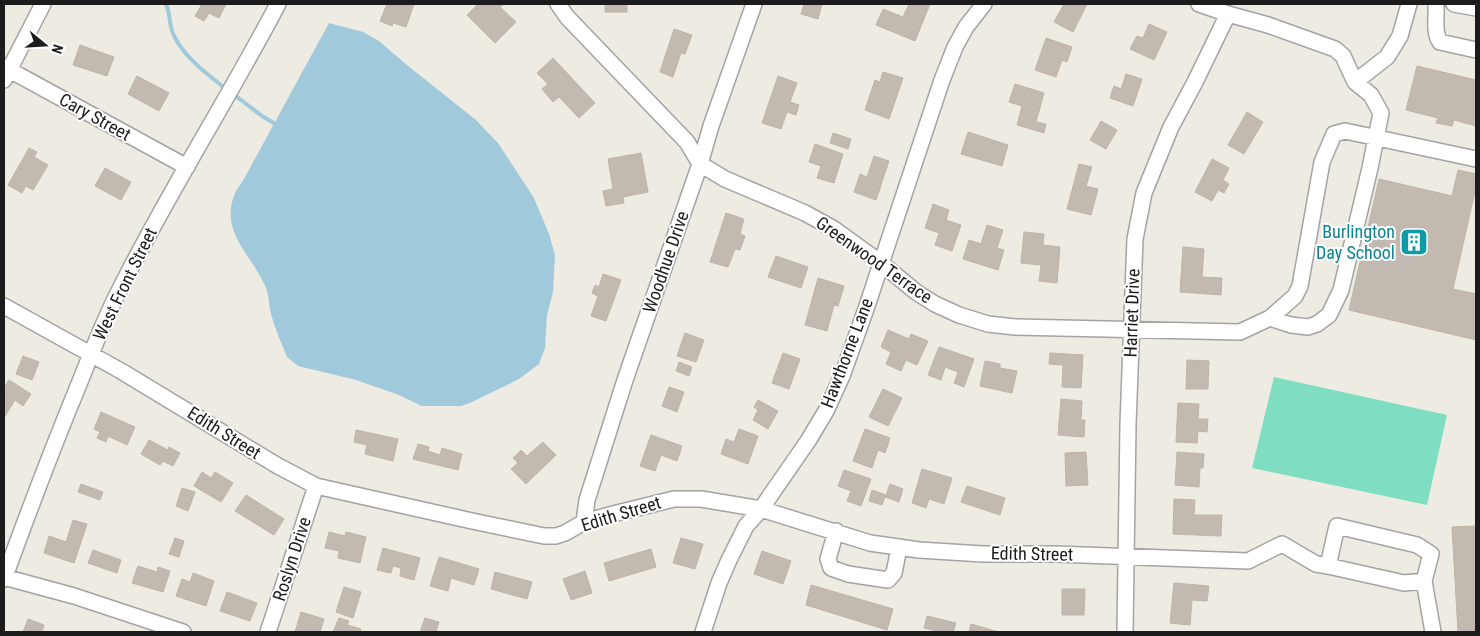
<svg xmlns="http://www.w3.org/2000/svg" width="1480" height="636" font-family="'Roboto Condensed',sans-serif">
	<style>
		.pitch { fill: #7fdec2 }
		.water { fill: #a1c9dc }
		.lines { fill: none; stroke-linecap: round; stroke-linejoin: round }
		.stream { stroke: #a1c9dc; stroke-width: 4 }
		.building { fill: #c2bab1; stroke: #bfb3a4 }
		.minor-casing { stroke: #a3a3a3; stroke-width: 18 }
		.minor { stroke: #fff; stroke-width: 15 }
		.labels { text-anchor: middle; stroke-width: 4; stroke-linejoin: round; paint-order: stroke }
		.street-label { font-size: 18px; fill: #1c1c1c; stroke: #fff }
		.culture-label { font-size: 18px; fill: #0d838f; stroke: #fff; text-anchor: end }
	</style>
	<rect width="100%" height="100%" fill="#eeebe2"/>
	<path class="pitch" d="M1274 377 1447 415 1427 505 1252 468Z"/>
	<path class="water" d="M329 23 363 32 379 41 407 65 476 120 498 143 534 198 549 234 555 255 553 292 547 315 545 348 539 364 519 379 472 402 461 406H422L399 395 356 380 298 366 287 357C281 343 275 328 271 314 269 306 269 298 267 291 255 256 218 235 235 193 238 188 242 182 245 177Z"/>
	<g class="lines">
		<path class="stream" d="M166 4C170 12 169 22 172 31 180 54 208 75 226 89
			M232 93 262 116 277 125"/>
	</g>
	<path class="building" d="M202 4H226L219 18 209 13 204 21 195 16Z
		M387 4H414L406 27 393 23 392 26 380 21Z
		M478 4H504L500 7 516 22 495 43 467 15Z
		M605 4H627V12H605Z
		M804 4H822L818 19 801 14Z
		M909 4H930L915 41 876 25 883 9 903 17Z
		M1064 4H1087L1073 32 1054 22Z
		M1149 24 1167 32 1154 60 1130 49 1137 36 1143 38Z
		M674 29 692 35 685 54 681 53 673 77 660 72Z
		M1046 38 1072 47 1067 62 1062 60 1056 77 1035 70Z
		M80 45 114 57 107 76 73 65Z
		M553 58 595 103 579 118 559 97 553 102 542 89 548 84 537 73Z
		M1417 66 1476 80V126L1454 120 1452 126 1436 123 1438 118 1406 110Z
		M883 72 903 78 889 119 865 110 875 80 880 82Z
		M1126 74 1142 79 1133 106 1110 98 1114 86 1121 89Z
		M137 76 169 93 159 111 128 94Z
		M778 76 797 83 790 102 799 105 796 115 787 112 781 129 762 123Z
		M1015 84 1044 93 1036 122 1046 124 1044 133 1017 125 1022 106 1009 102Z
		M1247 112 1263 122 1244 154 1228 145Z
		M1101 121 1117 130 1106 149 1090 140Z
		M968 132 1008 145 1002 166 961 154Z
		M833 133 851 139 848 149 830 143Z
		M815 144 843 154 834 183 817 178 821 166 809 162Z
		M29 148 37 152 34 157 48 165 33 190 26 186 22 193 8 185Z
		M641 153 648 192 623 197 624 203 606 206 603 191 613 189 608 159Z
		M874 156 889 161 876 200 854 192 860 174 867 177Z
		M1212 159 1229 168 1223 180 1229 184 1224 193 1218 190 1212 201 1195 192Z
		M1079 164 1092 167 1086 186 1098 189 1091 215 1067 209Z
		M105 168 131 182 121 200 95 186Z
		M1458 170 1476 174V187L1453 289 1476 294V340L1349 310 1379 179 1452 196Z
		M933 204 949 210 946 220 961 225 952 251 935 245 939 233 925 228Z
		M726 213 744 219 740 234 745 236 740 250 735 249 728 267 710 262Z
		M987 225 1003 230 997 248 1004 250 998 270 963 259 969 240 981 244Z
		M1024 232 1044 234 1043 245 1060 247 1057 283 1039 281 1041 265 1021 263Z
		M1183 247 1204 249 1202 277 1222 278 1221 295 1180 292Z
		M776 256 808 267 801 288 768 277Z
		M603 274 621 280 606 321 591 316 598 296 592 293 595 285 599 287Z
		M818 278 844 286 838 306 834 305 827 331 805 325Z
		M888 330 909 339 911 334 928 341 917 365 906 360 901 371 886 364 891 352 881 347Z
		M685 333 704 340 696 362 677 356Z
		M939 347 974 359 964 387 954 383 958 372 945 367 941 380 928 375Z
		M783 353 800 359 789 389 772 383Z
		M1050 353 1083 355 1081 388 1062 387 1063 365 1049 364Z
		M23 356 39 362 32 380 16 374Z
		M1187 360 1209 361 1208 389H1186Z
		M985 361 1000 364V368L1017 371 1012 393 980 386Z
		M679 362 692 367 689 376 676 371Z
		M9 380 31 394 23 406 15 400 5 416 4 415V388Z
		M669 387 684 392 677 412 662 406Z
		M883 389 902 398 888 426 869 417Z
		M1061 399 1082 401 1081 420H1085L1084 437 1058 435Z
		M758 400 778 411 768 429 753 420 758 410 754 407Z
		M1178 403 1199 404 1198 419H1208L1207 432 1198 431 1197 443 1176 442Z
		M101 412 135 427 127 445 108 436 106 442 97 438 100 432 94 429Z
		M739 429 758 436 748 464 721 454 726 439 734 442Z
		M865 429 890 438 885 453 878 450 872 468 853 461Z
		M356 430 398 439 393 461 365 454 367 445 354 442Z
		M651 435 682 446 677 461 661 455 655 471 640 466Z
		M149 440 168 450 169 447 180 453 173 466 163 461 160 465 141 454Z
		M543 442 556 455 526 484 511 469 518 463 513 458 521 450 527 456Z
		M418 444 429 447 428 451 440 455 442 448 462 454 458 470 413 459Z
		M1086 452 1088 485 1066 486 1065 453Z
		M1177 452 1204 454 1203 468H1200L1199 487 1175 485Z
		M922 469 952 478 944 504 929 499 926 508 912 503Z
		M844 470 871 479 861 506 847 501 851 491 838 486Z
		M202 472 211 478 215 472 233 483 221 502 194 486Z
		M81 484 103 492 100 500 78 492Z
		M890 484 903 489 899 502 885 497 882 505 869 501 872 490 886 495Z
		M967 486 1005 498 1000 515 961 502Z
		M182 488 195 492 188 511 176 506Z
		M246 495 284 519 274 535 235 511Z
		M1174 499 1195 500 1194 515H1222L1221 536 1173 534Z
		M73 520 87 524 74 563 44 553 49 536 66 542Z
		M1476 526V632H1458L1452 527Z
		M329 532 345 536 346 532 366 537 360 563 338 558 339 551 325 548Z
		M175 538 184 541 179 557 169 554Z
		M681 538 703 544 695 569 673 563Z
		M383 548 420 558 414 580 400 576 401 568 393 566 391 573 377 570Z
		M651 549 656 567 609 581 604 563Z
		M93 550 121 560 117 573 88 563Z
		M762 551 791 561 783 584 754 574Z
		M439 557 479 569 474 585 451 578 448 591 430 586Z
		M138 566 157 572 158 567 170 571 163 592 132 583Z
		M585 571 592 593 571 600 563 579Z
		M495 572 532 582 527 599 491 589Z
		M193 573 214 581 206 606 176 596 182 579 190 582Z
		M1174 583 1209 586 1207 601 1192 600 1190 625 1170 623Z
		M811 585 893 609 887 630 806 605Z
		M344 587 361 592 353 618 336 612Z
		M1062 589H1085L1084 615H1062Z
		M227 592 257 603 250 621 220 611Z
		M301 612 324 619 320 632H295Z
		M927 616 956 623 953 632H942L924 628Z
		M339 618 349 621 347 625 361 629 360 632H333Z
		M425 618 439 622 436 632H420Z
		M28 619 44 625 42 632H23Z
		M971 624 999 632H969Z"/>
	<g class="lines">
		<defs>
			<path id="minor" d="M558 4 567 17 687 142 700 164 725 179 805 213 834 229 881 263 916 292 935 304 959 315 988 324 1015 327 1240 332 1270 318 1295 296 1300 286 1322 162 1334 134 1345 131 1476 159
				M1199 4 1228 14 1268 25 1335 49 1343 56 1355 82 1371 95 1381 113 1370 168 1341 290 1329 315 1317 324 1308 327 1291 325 1270 318
				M1436 4C1437 16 1433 32 1440 42L1476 50
				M1454 4 1476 8
				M4 67 187 167
				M4 80 43 4
				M1355 82 1387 57 1400 36 1409 4
				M4 306 121 371 278 466 316 486 472 521 544 536H556L565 533 584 522 617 513 674 499H701L761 509 870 543 919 550 983 554H1055L1248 561 1282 544 1316 564 1328 566 1404 583 1424 581 1431 554 1417 545 1337 526 1328 566
				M584 522 587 500 625 380 700 164 711 126 754 4
				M836 531 828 559 831 568 848 574 888 580 894 573 899 548
				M4 577 74 596 183 632
				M4 579C25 521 47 463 70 406 86 368 100 328 119 291 168 193 227 101 278 4
				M1424 581 1433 632
				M268 632 316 486
				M703 632 719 583 729 560 746 526 761 509 808 441 826 411 842 376 866 309 942 80 955 47 966 27 984 4
				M1125 632 1128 424 1135 239 1144 193 1155 166 1171 127 1195 82 1228 14"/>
		</defs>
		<use href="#minor" class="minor-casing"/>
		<use href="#minor" class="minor"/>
	</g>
	<defs>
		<symbol id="building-square" viewBox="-11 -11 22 22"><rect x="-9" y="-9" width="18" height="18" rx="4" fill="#0f9aa8" stroke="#fff"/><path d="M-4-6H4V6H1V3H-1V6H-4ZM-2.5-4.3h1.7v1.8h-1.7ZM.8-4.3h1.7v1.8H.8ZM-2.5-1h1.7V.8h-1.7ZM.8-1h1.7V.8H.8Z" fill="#fff"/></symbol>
	</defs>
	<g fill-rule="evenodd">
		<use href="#building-square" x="1398" y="226" width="32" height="32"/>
	</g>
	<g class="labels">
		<g class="street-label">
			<text transform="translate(95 117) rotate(29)" y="6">Cary Street</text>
			<text transform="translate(874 260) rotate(35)" y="6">Greenwood Terrace</text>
			<text transform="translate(666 262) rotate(-71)" y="6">Woodhue Drive</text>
			<text transform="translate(125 284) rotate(-64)" y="6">West Front Street</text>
			<text transform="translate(1132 313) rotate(-88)" y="6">Harriet Drive</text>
			<text transform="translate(847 353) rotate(-69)" y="6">Hawthorne Lane</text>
			<text transform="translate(224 433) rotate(32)" y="6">Edith Street</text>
			<text transform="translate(621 514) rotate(-17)" y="6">Edith Street</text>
			<text transform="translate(1032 554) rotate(1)" y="6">Edith Street</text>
			<text transform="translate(292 559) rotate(-72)" y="6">Roslyn Drive</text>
		</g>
		<g class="culture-label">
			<text x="1395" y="238">Burlington<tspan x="1395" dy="21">Day School</tspan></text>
		</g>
	</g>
	<rect width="1480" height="636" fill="none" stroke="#1c1c1c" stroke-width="10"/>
	<g transform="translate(45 45) rotate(108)" stroke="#ffffff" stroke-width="4" paint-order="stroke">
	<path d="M0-4L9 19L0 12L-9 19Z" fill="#1c1c1c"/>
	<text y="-8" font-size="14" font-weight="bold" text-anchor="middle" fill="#1c1c1c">N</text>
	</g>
</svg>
